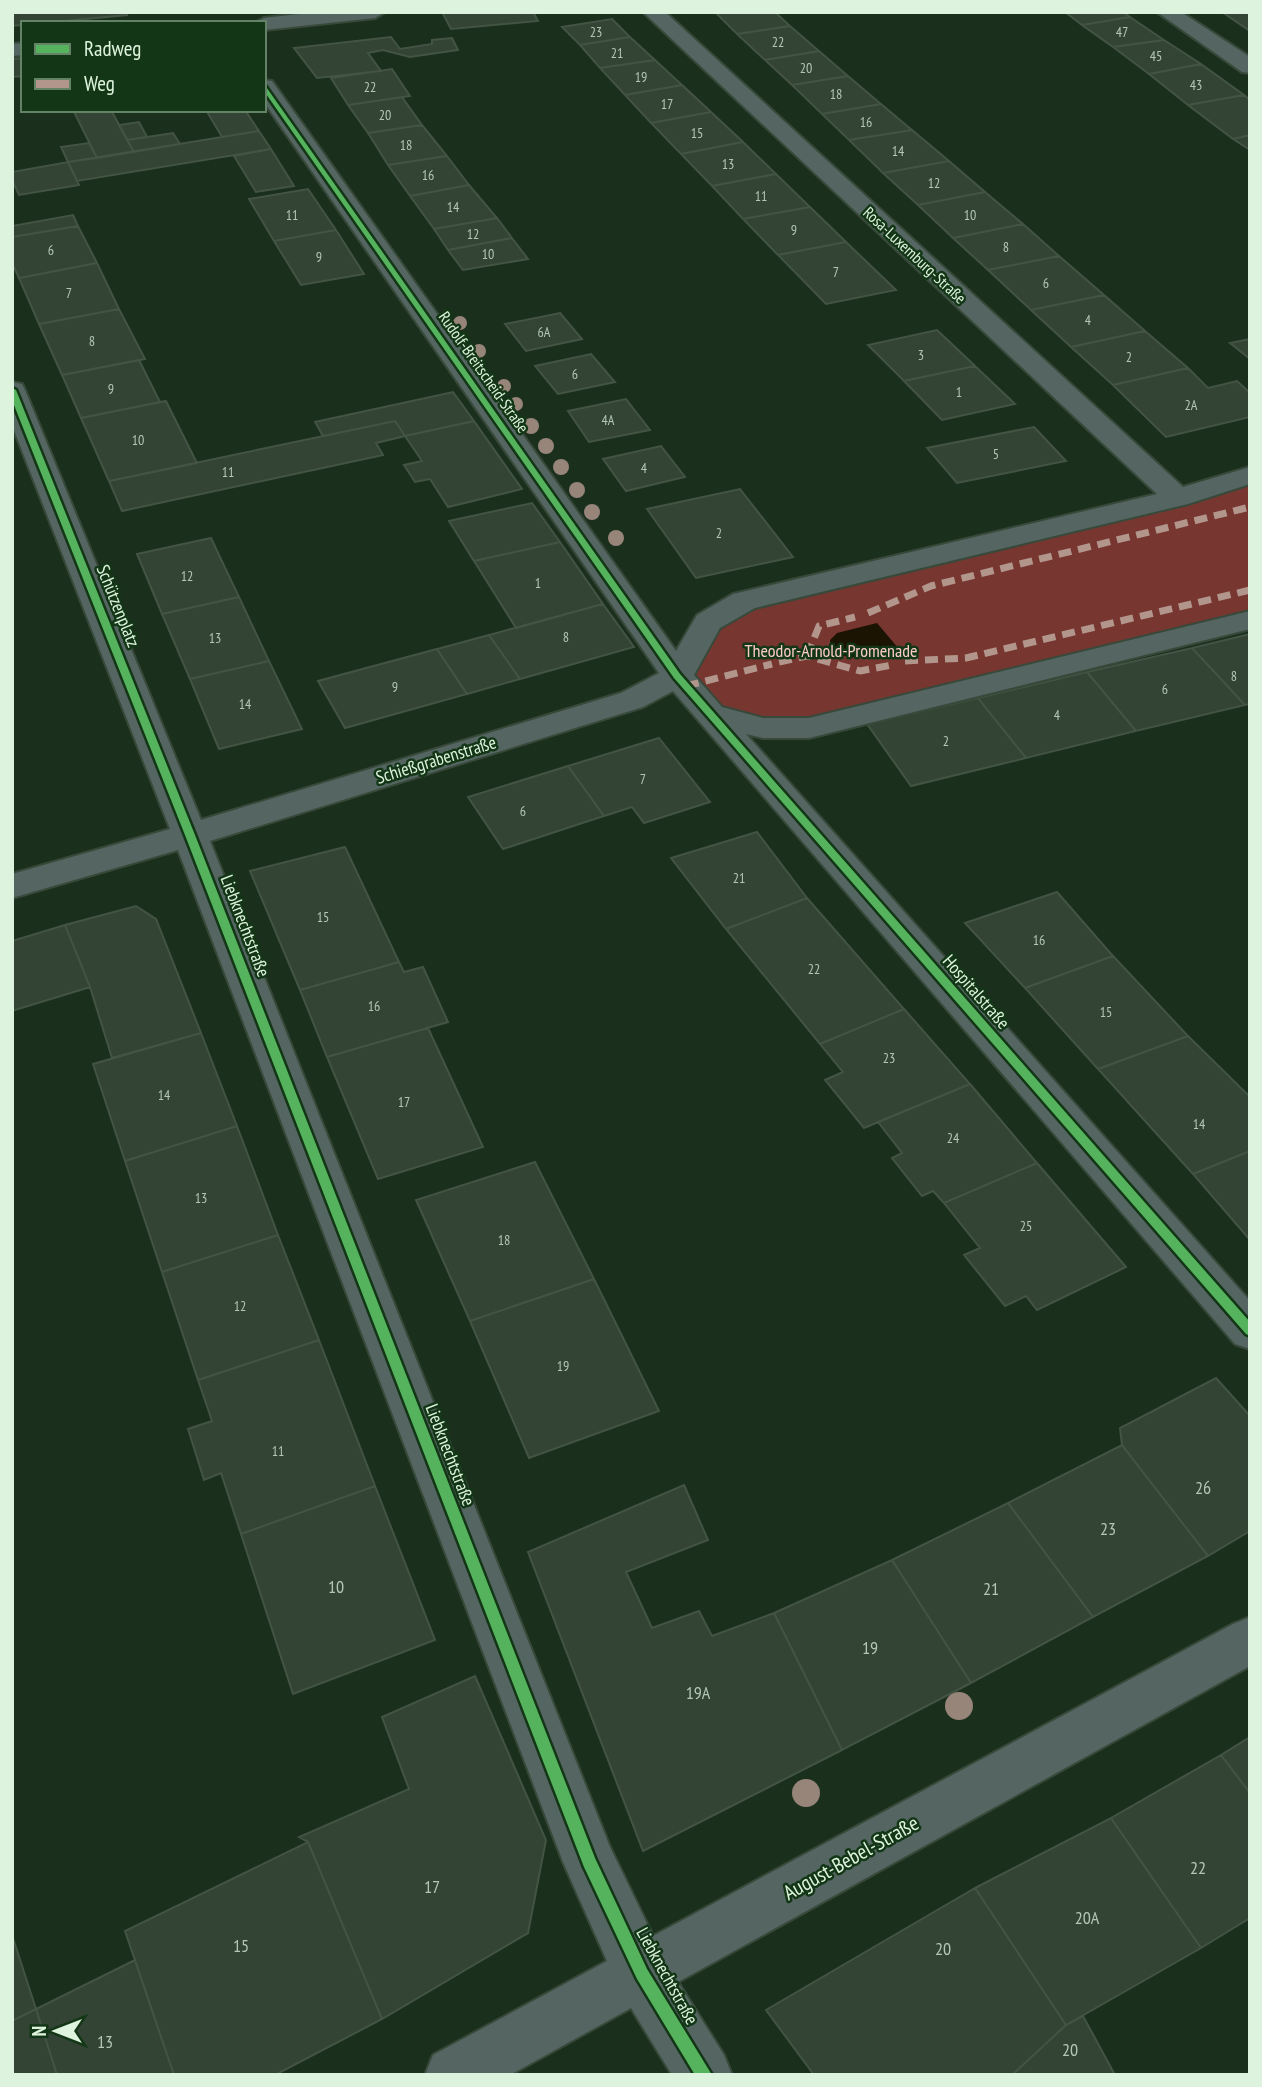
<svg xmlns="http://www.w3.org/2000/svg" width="1262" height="2087" font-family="'PT Sans Narrow',sans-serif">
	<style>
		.green { fill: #783631 }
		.water { fill: #1c1403 }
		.building { fill: #334435; stroke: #435444; stroke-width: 2 }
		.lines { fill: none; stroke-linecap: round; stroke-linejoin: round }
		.street-casing { stroke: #38493a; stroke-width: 4 }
		.street { fill: #546562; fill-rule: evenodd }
		.quiet { stroke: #b2968c; stroke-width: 7; stroke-dasharray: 13 7; stroke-linecap: butt }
		.cycleway-casing { stroke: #133716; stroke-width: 5 }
		.cycleway { fill: #56b35d; fill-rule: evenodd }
		.tree { fill: #97857a }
		.labels { text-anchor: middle; stroke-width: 5; stroke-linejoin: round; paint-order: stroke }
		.number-label { font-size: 14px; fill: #b3c7b4 }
		.far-street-label { font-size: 16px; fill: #def3de; stroke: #133716 }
		.street-label { font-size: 18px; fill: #def3de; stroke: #133716 }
		.park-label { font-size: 18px; fill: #fdccc7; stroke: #133716 }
		.near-number-label { font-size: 18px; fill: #b3c7b4 }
		.near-street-label { font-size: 21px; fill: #def3de; stroke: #133716 }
	</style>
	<rect width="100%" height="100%" fill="#1b2f1d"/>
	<path class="green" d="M1250 482V613L812 719 765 720 718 709 688 676 717 625 751 607Z"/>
	<path class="water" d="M877 623 899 649C877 654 850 665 831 649L830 640 837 633Z"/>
	<path class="building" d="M12 12H126L127 15 12 26Z
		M442 12H533L538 21 451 29Z
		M715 12H775L790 26 737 34Z
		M1065 12H1123L1130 17 1082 25Z
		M1250 12V31L1225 14 1235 12Z
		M1130 17 1164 40 1113 47 1082 25Z
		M612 19 630 37 580 45 562 27Z
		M790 26 819 51 765 60 737 34Z
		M391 37 400 49 432 44V40L452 38 458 50 410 57 383 50 368 53 381 71 317 78 294 48Z
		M630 37 655 60 600 68 580 45Z
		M1164 40 1201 64 1149 74 1113 47Z
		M819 51 848 76 792 85 765 60Z
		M23 58V76L12 77V59Z
		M655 60 682 85 625 95 600 68Z
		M1201 64 1244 95 1188 105 1149 74Z
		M392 69 410 96 348 105 331 78Z
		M848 76 881 104 822 114 792 85Z
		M682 85 711 112 651 123 625 95Z
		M1244 95 1250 100V135L1233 139 1188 105Z
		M402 97 422 125 368 133 348 105Z
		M881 104 912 130 849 140 822 114Z
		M73 110H111L134 152 97 158Z
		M206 110H245L259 131 222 137Z
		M711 112 743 142 681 154 651 123Z
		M139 122 147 137 127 140 119 125Z
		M422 125 447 156 388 165 368 133Z
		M912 130 949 161 883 173 849 140Z
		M259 131 271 149 77 181 68 162Z
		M173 133 180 144 134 152 127 140Z
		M1250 135V150L1233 139Z
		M743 142 776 174 712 186 681 154Z
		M89 143 97 158 68 162 61 147Z
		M271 149 294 186 256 192 234 156Z
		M447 156 469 185 410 196 388 165Z
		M949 161 985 192 918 205 883 173Z
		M68 162 79 185 19 195 12 180V172Z
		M776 174 810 207 743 219 712 186Z
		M469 185 497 218 434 229 410 196Z
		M308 189 336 230 274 241 249 199Z
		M985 192 1023 224 953 238 918 205Z
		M810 207 846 242 778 255 743 219Z
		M73 215 78 226 12 237V226Z
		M497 218 512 238 448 250 434 229Z
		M1023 224 1059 256 988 270 953 238Z
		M78 226 97 263 19 278 12 263V237Z
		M336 230 364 274 301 285 274 241Z
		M512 238 528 259 463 270 448 250Z
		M846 242 896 290 826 304 778 255Z
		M1059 256 1104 295 1031 310 988 270Z
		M97 263 119 309 39 324 19 278Z
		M1104 295 1145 331 1071 347 1031 310Z
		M119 309 145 359 62 375 39 324Z
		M560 313 582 339 526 351 505 324Z
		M937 330 975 366 904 381 868 345Z
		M1145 331 1188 368 1113 385 1071 347Z
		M1250 339V359L1230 343Z
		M591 354 615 382 558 394 535 366Z
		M139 360 160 402 81 418 62 375Z
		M975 366 1015 404 942 420 904 381Z
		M1188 368 1208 388 1237 381 1250 393V417L1166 437 1113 385Z
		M453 392 474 421 405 436 395 421 323 436 315 422Z
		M626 399 650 430 589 442 568 411Z
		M166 401 197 463 109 481 81 418Z
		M395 421 405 436 376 443 383 455 122 511 109 481Z
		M474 421 522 489 448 507 430 479 415 482 404 465 422 461 405 436Z
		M1034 427 1066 461 957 483 927 448Z
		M661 446 685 477 626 491 603 459Z
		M740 489 793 557 696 578 647 509Z
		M532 503 560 542 474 561 449 521Z
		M211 538 239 597 162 614 137 554Z
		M560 542 603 604 516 628 474 561Z
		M239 597 269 661 190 679 162 614Z
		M603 604 634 647 520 679 489 635Z
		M1250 634V704L1245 705 1192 648Z
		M489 635 520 679 467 694 437 649Z
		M1192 648 1245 705 1136 731 1087 672Z
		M437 649 467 694 345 728 318 681Z
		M269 661 302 729 219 749 190 679Z
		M1087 672 1136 731 1026 758 978 698Z
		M978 698 1026 758 911 786 867 724Z
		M659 738 710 802 644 823 632 807 604 816 568 766Z
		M568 766 604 816 503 849 468 797Z
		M757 832 807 898 726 929 671 858Z
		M345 847 399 962 300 990 250 871Z
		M1057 892 1113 956 1025 988 965 923Z
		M807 898 904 1009 820 1044 726 929Z
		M136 906 156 919 201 1033 112 1058 90 987 65 925Z
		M65 925 90 987 12 1011V941Z
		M1113 956 1188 1036 1098 1069 1025 988Z
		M399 962 404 972 423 967 448 1022 327 1057 300 990Z
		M904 1009 970 1084 864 1128 825 1080 843 1072 820 1044Z
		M428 1028 483 1147 378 1179 327 1057Z
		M201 1033 237 1126 125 1161 93 1064Z
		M1188 1036 1250 1097V1151L1193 1174 1098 1069Z
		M970 1084 1037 1163 944 1203 933 1191 922 1196 892 1158 902 1153 878 1122Z
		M237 1126 278 1235 162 1272 125 1161Z
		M1250 1151V1240L1193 1174Z
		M535 1162 594 1279 470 1321 416 1200Z
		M1037 1163 1126 1267 1037 1310 1026 1296 1005 1306 964 1255 980 1248 944 1203Z
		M278 1235 319 1340 198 1380 162 1272Z
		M594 1279 659 1411 529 1458 470 1321Z
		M319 1340 375 1486 241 1534 221 1473 204 1480 188 1429 212 1421 198 1380Z
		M1216 1378 1250 1416V1531L1208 1556 1122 1445 1120 1428Z
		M1122 1445 1208 1556 1093 1617 1008 1503Z
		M684 1485 708 1540 626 1572 652 1628 699 1611 712 1636 774 1613 842 1750 643 1851 528 1552Z
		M375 1486 435 1640 293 1694 241 1534Z
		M1008 1503 1093 1617 971 1683 892 1560Z
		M892 1560 971 1683 842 1750 774 1613Z
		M475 1676 546 1840 528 1933 382 2019 308 1842 299 1837 409 1789 382 1717Z
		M1250 1737V1793L1221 1755Z
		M1221 1755 1250 1793V1918L1201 1948 1111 1818Z
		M1111 1818 1201 1948 1066 2025 975 1888Z
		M308 1842 382 2019 275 2075H174L125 1931Z
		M975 1888 1066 2025 1012 2075H814L766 2010Z
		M12 1935 36 2009 12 2021Z
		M135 1960 174 2075H57L36 2009Z
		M36 2009 57 2075H12V2021Z
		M1083 2016 1115 2075H1012L1066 2025Z"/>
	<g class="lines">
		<defs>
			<path id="street" d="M316 12H385L375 18 264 30V23H255L264 18Z
				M643 12H665L1183 487 1250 467V484L1188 504 755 608 720 628 694 675 722 707 763 718H809L1250 611V629L809 738H763L746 734 1250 1301V1349L1235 1344 673 691 643 707 210 841 610 1847 653 1936 1233 1624 1250 1617V1666L678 1982 724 2055 732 2075H672L631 2008 510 2075H425L433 2055 607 1961 563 1862 178 850 12 898V874L170 829 12 425V382L22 384 25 390 201 820 621 693 659 673 264 102V80L272 81 676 651 697 615 733 594 1157 494Z
				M1157 12H1181L1250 57V73L1242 72Z
				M23 43V55L12 56V44Z"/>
		</defs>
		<use href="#street" class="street-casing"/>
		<use href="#street" class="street"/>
		<path class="quiet" d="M868 613 931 586 1250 507
			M807 656 819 626 855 617
			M905 661 966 658 1250 590
			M779 662 807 656 860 671 892 665
			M686 686 772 664"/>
		<defs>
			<path id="cycleway" d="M264 84 680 674 1250 1322V1336L1246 1334 674 678 264 91Z
				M12 388 16 390 195 835 595 1858 647 1969 712 2075H695L637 1979 584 1867 185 835 12 400Z"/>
		</defs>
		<use href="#cycleway" class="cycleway-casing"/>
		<use href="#cycleway" class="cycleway"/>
	</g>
	<g class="tree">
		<circle cx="460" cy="323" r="7"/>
		<circle cx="479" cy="351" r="7"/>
		<circle cx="504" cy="386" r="7"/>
		<circle cx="516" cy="404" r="7"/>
		<circle cx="531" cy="426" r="8"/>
		<circle cx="546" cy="446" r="8"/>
		<circle cx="561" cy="467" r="8"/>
		<circle cx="577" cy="490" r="8"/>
		<circle cx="592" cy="512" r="8"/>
		<circle cx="616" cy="538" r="8"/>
		<circle cx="959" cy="1706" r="14"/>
		<circle cx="806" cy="1793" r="14"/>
	</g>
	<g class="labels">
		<g class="number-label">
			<text x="596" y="37">23</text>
			<text x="1122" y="37">47</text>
			<text x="778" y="47">22</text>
			<text x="617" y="58">21</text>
			<text x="1156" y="61">45</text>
			<text x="806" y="73">20</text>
			<text x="641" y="82">19</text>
			<text x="1196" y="90">43</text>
			<text x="370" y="92">22</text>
			<text x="836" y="99">18</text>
			<text x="667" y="109">17</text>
			<text x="385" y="120">20</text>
			<text x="866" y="127">16</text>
			<text x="697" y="138">15</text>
			<text x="406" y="150">18</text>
			<text x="898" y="156">14</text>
			<text x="728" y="169">13</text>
			<text x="428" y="180">16</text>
			<text x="934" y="188">12</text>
			<text x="761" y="201">11</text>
			<text x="453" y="212">14</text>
			<text x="292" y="220">11</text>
			<text x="970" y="220">10</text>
			<text x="794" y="235">9</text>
			<text x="473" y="239">12</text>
			<text x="1006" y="252">8</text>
			<text x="51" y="255">6</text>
			<text x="488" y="259">10</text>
			<text x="319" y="262">9</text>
			<text x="836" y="277">7</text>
			<text x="1046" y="288">6</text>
			<text x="69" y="298">7</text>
			<text x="1088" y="325">4</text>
			<text x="544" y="337">6A</text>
			<text x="92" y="346">8</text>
			<text x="921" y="360">3</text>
			<text x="1129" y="362">2</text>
			<text x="575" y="379">6</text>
			<text x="111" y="394">9</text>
			<text x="959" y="397">1</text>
			<text x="1191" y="410">2A</text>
			<text x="608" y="425">4A</text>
			<text x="138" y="445">10</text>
			<text x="996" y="459">5</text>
			<text x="644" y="473">4</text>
			<text x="228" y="477">11</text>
			<text x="719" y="538">2</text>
			<text x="187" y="581">12</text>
			<text x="538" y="588">1</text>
			<text x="566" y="642">8</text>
			<text x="215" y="643">13</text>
			<text x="1234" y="681">8</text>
			<text x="395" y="692">9</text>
			<text x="1165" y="694">6</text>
			<text x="245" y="709">14</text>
			<text x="1057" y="720">4</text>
			<text x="946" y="746">2</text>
			<text x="643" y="784">7</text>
			<text x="523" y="816">6</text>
			<text x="739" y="883">21</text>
			<text x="323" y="922">15</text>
			<text x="1039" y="945">16</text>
			<text x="814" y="974">22</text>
			<text x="374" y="1011">16</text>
			<text x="1106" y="1017">15</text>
			<text x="889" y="1063">23</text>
			<text x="164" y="1100">14</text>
			<text x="404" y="1107">17</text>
			<text x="1199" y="1129">14</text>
			<text x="953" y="1143">24</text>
			<text x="201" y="1203">13</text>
			<text x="1026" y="1231">25</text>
			<text x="504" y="1245">18</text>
			<text x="240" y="1311">12</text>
			<text x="563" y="1371">19</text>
			<text x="278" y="1456">11</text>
		</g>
		<g class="far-street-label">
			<text transform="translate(915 255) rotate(43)" y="6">Rosa-Luxemburg-Straße</text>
			<text transform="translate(484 372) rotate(55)" y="6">Rudolf-Breitscheid-Straße</text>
		</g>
		<g class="street-label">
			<text transform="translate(118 606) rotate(68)" y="6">Schützenplatz</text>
			<text transform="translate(436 760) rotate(-17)" y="6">Schießgrabenstraße</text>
			<text transform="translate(245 926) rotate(69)" y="6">Liebknechtstraße</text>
			<text transform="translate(976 992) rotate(49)" y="6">Hospitalstraße</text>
			<text transform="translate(450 1455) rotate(69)" y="6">Liebknechtstraße</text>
			<text transform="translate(667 1976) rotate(61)" y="6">Liebknechtstraße</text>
		</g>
		<g class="park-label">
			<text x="831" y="657">Theodor-Arnold-Promenade</text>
		</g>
		<g class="near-number-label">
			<text x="1203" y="1494">26</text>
			<text x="1108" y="1535">23</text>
			<text x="336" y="1593">10</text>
			<text x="991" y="1595">21</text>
			<text x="870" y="1654">19</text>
			<text x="698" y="1699">19A</text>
			<text x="1198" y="1874">22</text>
			<text x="432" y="1893">17</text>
			<text x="1087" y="1924">20A</text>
			<text x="241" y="1952">15</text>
			<text x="943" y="1955">20</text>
			<text x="105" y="2048">13</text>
			<text x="1070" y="2056">20</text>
		</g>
		<g class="near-street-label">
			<text transform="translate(851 1858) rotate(-29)" y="7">August-Bebel-Straße</text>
		</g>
	</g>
	<rect width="1262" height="2087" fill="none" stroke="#def3de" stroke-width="28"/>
	<rect x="21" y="21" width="245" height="91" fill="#133716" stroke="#648266" stroke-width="2"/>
	<rect x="35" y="44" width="35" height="10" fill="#56b35d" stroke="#648266" stroke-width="2"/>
	<text x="84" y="56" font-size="21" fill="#def3de">Radweg</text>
	<rect x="35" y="79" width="35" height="10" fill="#b2968c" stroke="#648266" stroke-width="2"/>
	<text x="84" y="91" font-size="21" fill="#def3de">Weg</text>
	<g transform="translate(56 2031) rotate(270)" stroke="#133716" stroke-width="5" paint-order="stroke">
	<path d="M0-5L12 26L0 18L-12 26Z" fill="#def3de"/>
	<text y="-10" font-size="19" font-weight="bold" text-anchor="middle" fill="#def3de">N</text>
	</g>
</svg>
